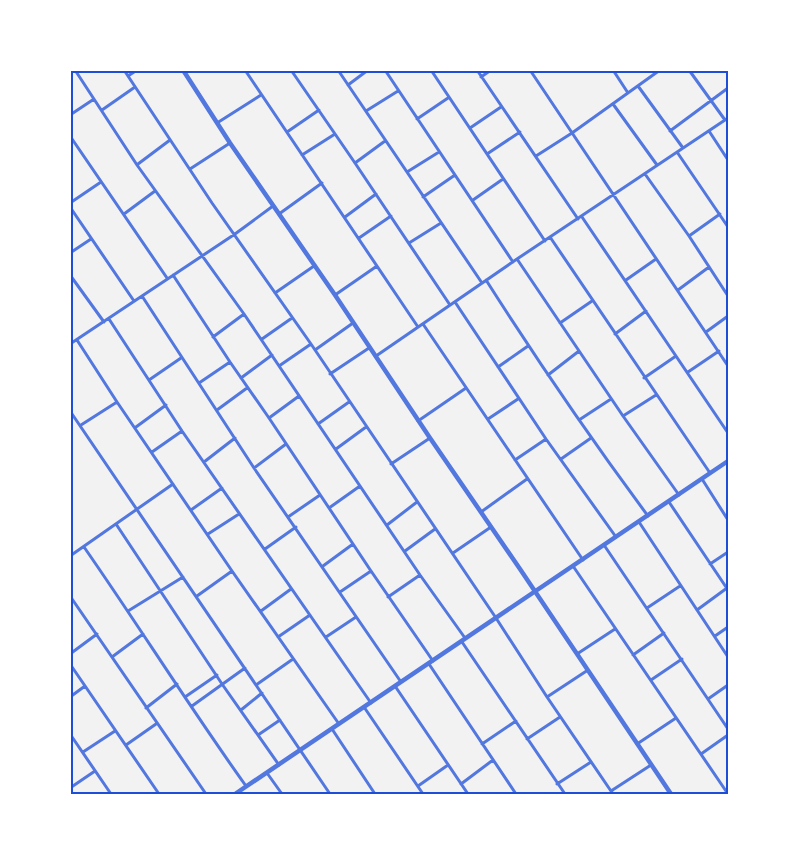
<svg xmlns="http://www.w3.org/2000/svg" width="799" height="865" font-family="Ubuntu,sans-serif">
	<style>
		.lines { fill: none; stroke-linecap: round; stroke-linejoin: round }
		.minor { stroke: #5277de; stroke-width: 3 }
		.tertiary { stroke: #5277de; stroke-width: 4.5 }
		.neatline { fill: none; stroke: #1d4ed8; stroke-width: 2 }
	</style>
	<rect width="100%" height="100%" fill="#f2f2f2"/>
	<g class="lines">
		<path class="minor" d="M75 70 137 165 244 314 420 575 465 638
			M124 70 212 203 311 344 496 618 547 697 613 794
			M245 70 418 327
			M291 70 355 163 450 305
			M338 70 482 283
			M385 70 513 262
			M431 70 545 241
			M477 70 578 219
			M530 70 728 366
			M613 70 628 93
			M689 70 725 120
			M128 76 137 70
			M481 77 491 70
			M348 85 368 70
			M638 86 683 148
			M613 104 657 165
			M102 110 135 87
			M366 111 398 91
			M70 115 94 99
			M417 119 448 98
			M217 123 261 95
			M470 128 501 107
			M670 131 728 88
			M709 131 728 160
			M287 132 319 110
			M70 136 167 278
			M677 152 728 227
			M487 154 520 132
			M302 155 335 134
			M536 156 572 133 660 70
			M355 163 385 141
			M138 164 170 140
			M190 169 230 143
			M407 172 439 152
			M645 174 689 236 728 296
			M423 197 455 175
			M473 200 503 179
			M70 203 101 182
			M70 207 134 301
			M124 214 155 191
			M279 214 322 183
			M345 217 376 194
			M582 217 728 433
			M689 236 720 214
			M550 237 710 473
			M359 238 391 216
			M409 243 441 223
			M70 253 91 239
			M517 259 623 416 679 495
			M70 275 104 322
			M173 275 230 362 269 418 371 571 433 661
			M486 280C537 360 591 439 648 516
			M626 280 656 259
			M678 290 709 267
			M275 293 314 266
			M335 295 377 266
			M142 296 254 468 401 682
			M455 302 546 439 616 537
			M109 319 182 431 371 703
			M560 323 592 301
			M423 324 583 560
			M706 332 728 316
			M615 334 646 311
			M213 337 244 314
			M262 339 292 318
			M77 340 117 402 232 571 339 724
			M70 344 235 234 273 206
			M315 350 353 323
			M376 356 517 259 728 118
			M279 366 311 344
			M498 367 528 346
			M688 372 719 351
			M330 374 369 348
			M548 375 579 351
			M241 378 272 355
			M644 378 676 356
			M149 380 181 358
			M199 383 230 362
			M217 410 247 388
			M70 411 330 794
			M623 416 656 395
			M269 418 299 396
			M488 419 518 399
			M579 420 611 399
			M418 421 466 388
			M318 424 349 402
			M81 425 117 402
			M136 427 166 405
			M336 449 366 427
			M152 452 182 431
			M561 459 591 438
			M515 460 546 439
			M204 462 235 438
			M391 464 430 438
			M254 468 286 444
			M702 479 728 520
			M669 502 728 590
			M329 508 360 486
			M191 510 222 488
			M481 512 527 479
			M288 517 320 495
			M639 522 728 657
			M116 524 222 684 279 765
			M387 525 417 502
			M208 534 239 514
			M604 545 728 729
			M84 547C139 626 190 708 246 786
			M265 549 296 527
			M405 551 435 529
			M453 553 491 527
			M70 556 173 484
			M710 564 728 552
			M323 566 353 544
			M573 566 728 794
			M340 592 371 571
			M70 596 206 794
			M197 596 232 571
			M388 597 420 575
			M647 608 680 586
			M697 610 727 588
			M128 611 183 577
			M261 611 291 589
			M715 636 728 627
			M278 637 310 615
			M326 637 356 617
			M462 642 565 794
			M70 654 97 634
			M577 654 615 629
			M633 655 664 633
			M112 657 143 634
			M70 664 159 794
			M429 664 516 794
			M651 680 682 659
			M256 685 293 659
			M395 686 468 794
			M70 697 85 686
			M185 697 217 675
			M547 697 588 670
			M708 699 728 685
			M192 706 245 668
			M364 707 423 794
			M146 708 177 684
			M241 710 262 693
			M332 729 375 794
			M70 734 111 794
			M258 735 280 720
			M527 739 560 717
			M482 744 516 721
			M637 744 676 718
			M126 745 156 724
			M83 752 115 731
			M701 754 728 735
			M267 773 282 794
			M461 784 493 760
			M557 784 591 762
			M418 786 448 765
			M70 788 95 771
			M611 791 651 765"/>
		<path class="tertiary" d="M183 70 230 143 335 295 430 438 520 569 671 794
			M235 794 728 461"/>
	</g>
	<rect width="799" height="865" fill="none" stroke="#ffffff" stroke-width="144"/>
	<rect x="72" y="72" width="655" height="721" class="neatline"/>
</svg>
